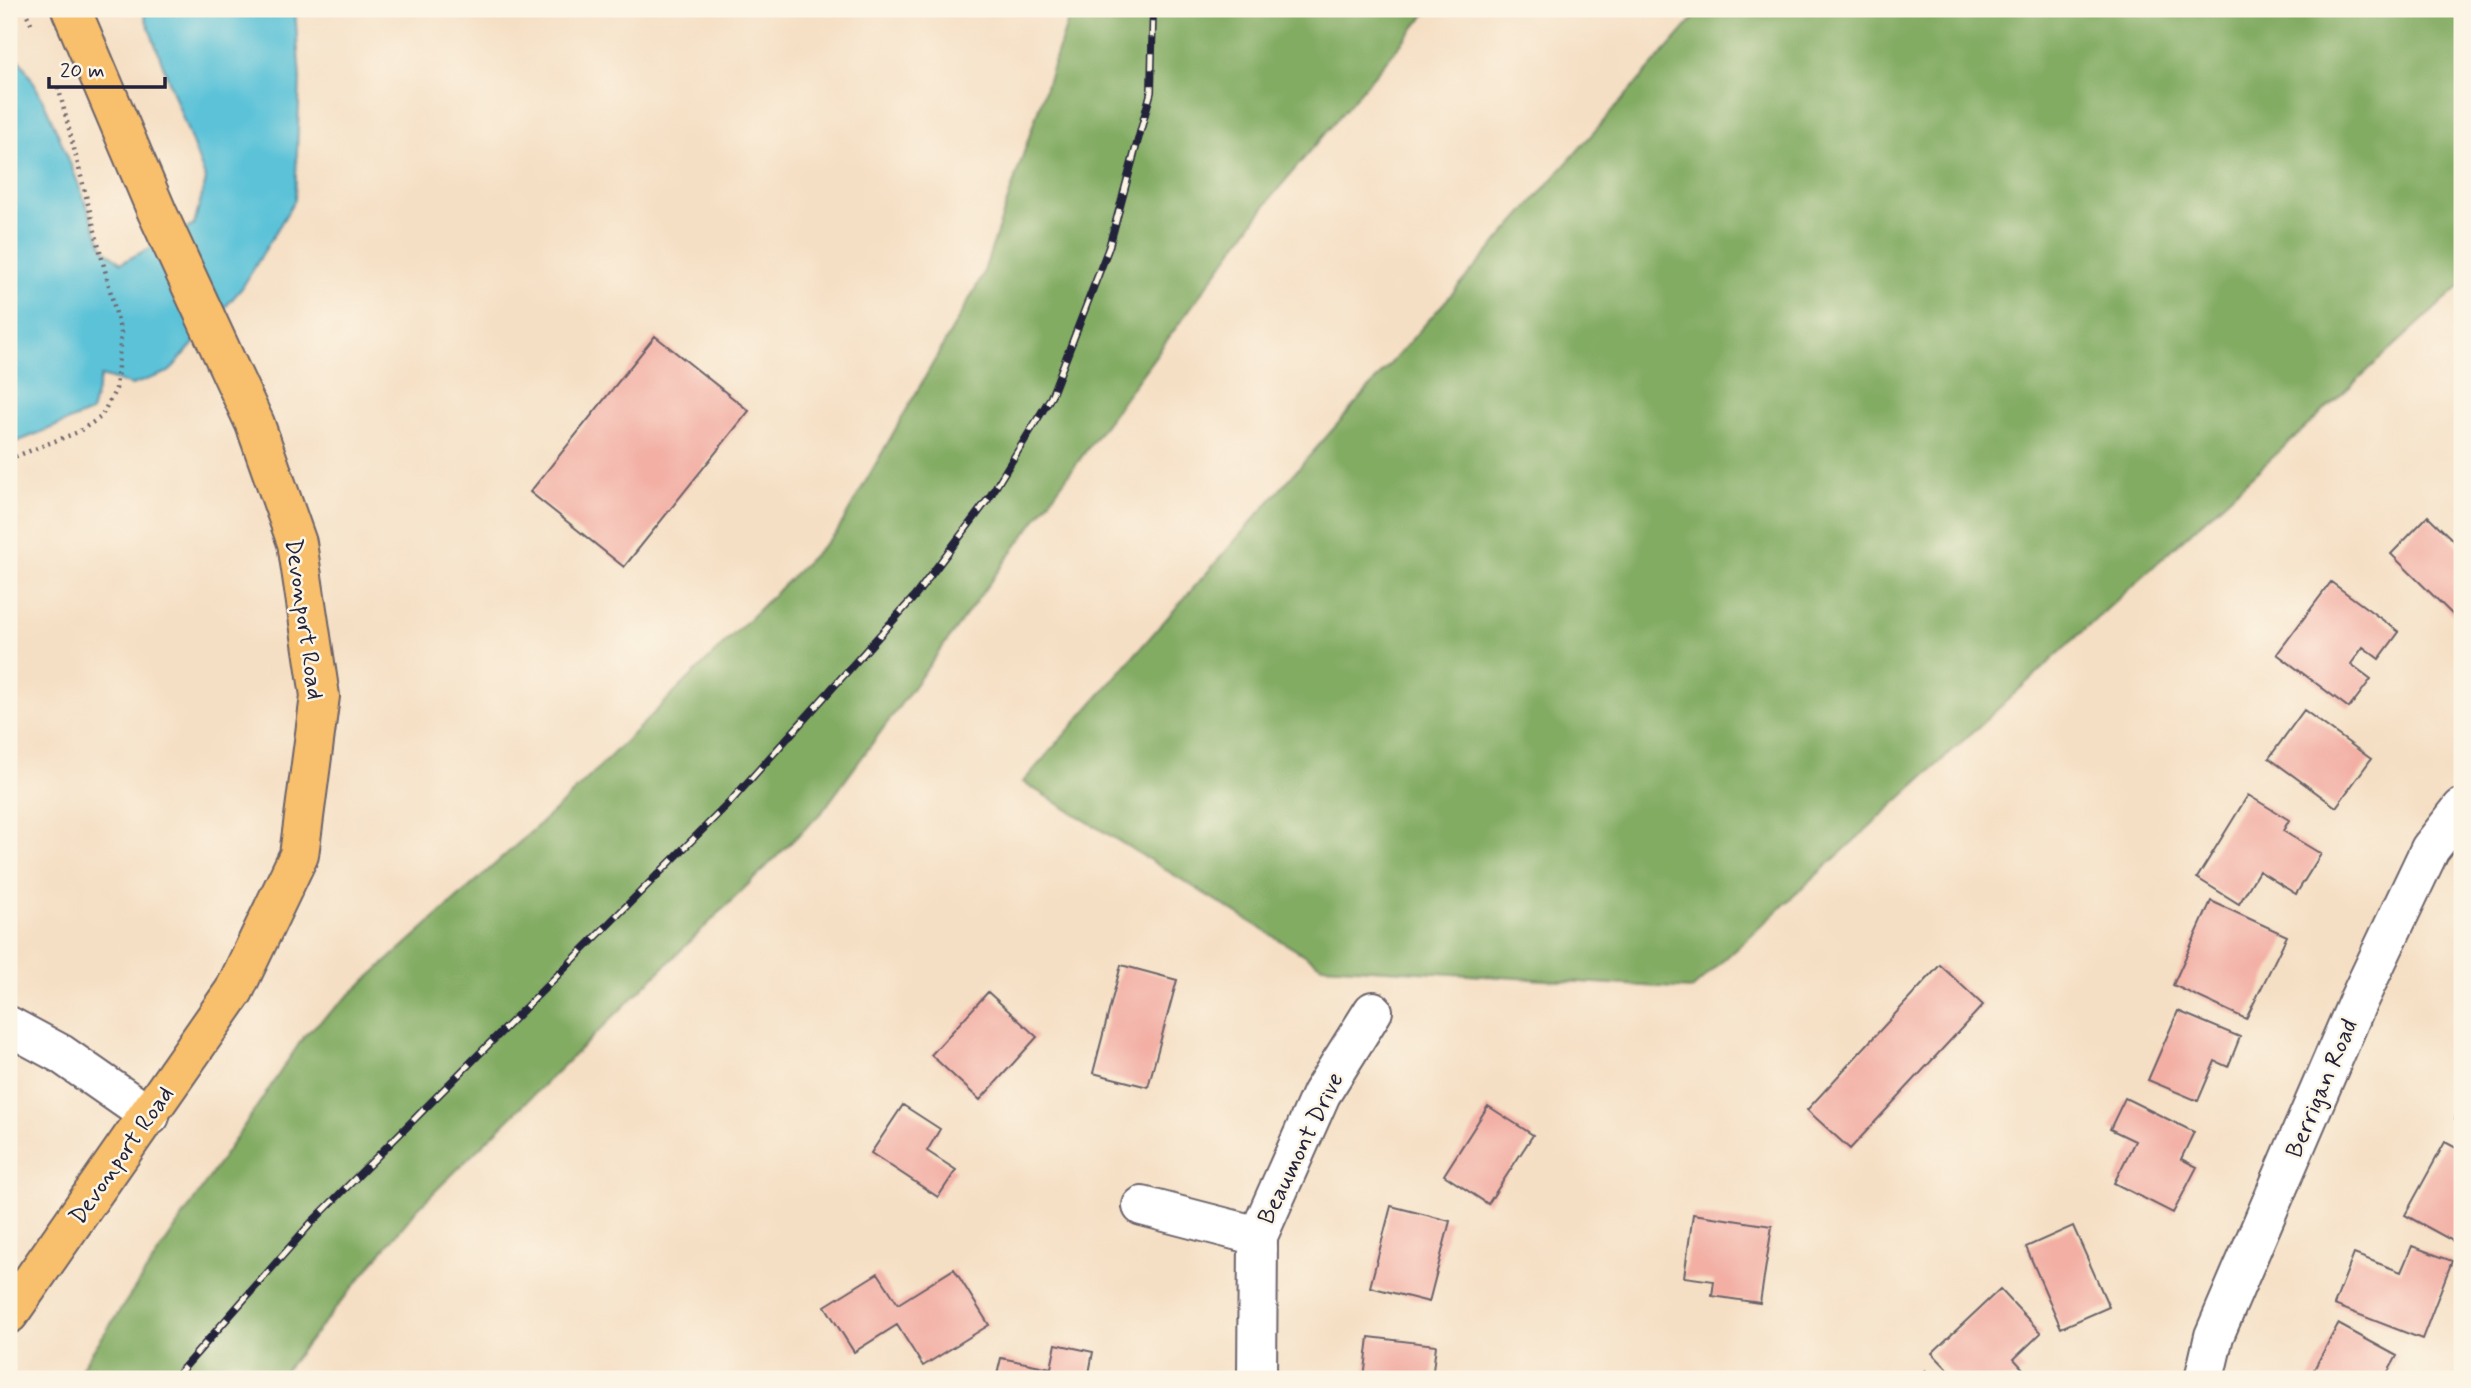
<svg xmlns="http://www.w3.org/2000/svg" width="2471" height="1388" font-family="Mynerve,sans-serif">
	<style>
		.forest { fill: #83ac63; stroke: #52674f; stroke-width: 2 }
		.water { fill: #5bc2d8; stroke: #3e728a; stroke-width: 2 }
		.building { fill: #f3afa4 }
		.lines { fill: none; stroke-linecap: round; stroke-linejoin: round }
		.minor-casing { stroke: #6c646b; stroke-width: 42 }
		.major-casing { stroke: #6c646b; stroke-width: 42 }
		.path { stroke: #6c646b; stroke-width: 4.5; stroke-dasharray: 2 5; stroke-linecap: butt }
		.minor { stroke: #fff; stroke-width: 38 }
		.major { stroke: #f8bf6c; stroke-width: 38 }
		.rail-casing { stroke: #22223b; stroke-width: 8 }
		.rail { stroke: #fcf5e5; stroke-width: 5; stroke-dasharray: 16; stroke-linecap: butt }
		.labels { text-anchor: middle; stroke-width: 5; stroke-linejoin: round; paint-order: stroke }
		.street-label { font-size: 24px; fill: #22223b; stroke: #fcf5e5 }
	</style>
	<rect width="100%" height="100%" fill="#fcf5e5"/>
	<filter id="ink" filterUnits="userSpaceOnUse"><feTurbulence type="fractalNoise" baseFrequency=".0143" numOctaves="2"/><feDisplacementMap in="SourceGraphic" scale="14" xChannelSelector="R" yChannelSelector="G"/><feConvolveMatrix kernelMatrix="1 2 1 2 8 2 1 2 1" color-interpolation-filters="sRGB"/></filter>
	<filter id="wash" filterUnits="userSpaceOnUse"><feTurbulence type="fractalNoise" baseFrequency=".00686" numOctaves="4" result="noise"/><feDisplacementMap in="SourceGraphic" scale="28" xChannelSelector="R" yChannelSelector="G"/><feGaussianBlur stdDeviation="1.57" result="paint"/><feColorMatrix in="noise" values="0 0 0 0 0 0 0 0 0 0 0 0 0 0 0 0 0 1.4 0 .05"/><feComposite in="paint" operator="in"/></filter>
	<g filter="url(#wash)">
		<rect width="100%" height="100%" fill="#f5dfc4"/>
		<path class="forest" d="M1072 9H1430L1273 195 822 812 417 1209 278 1379H74L305 1035 563 803 837 532 982 277Z
			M1702 9H2462V284L1692 989 1322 966 1023 782Z"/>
		<path class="water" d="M142 9H295L300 79 295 200 242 288 169 372 132 385 101 376 91 412 9 445V52C35 59 90 216 103 248L121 263 194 225 206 180Z"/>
		<g id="blocks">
			<path class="building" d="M655 336 749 411 624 567 530 492Z
				M2428 516 2462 549V624L2391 554Z
				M2331 582 2399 632 2379 659 2363 647 2351 664 2371 679 2349 708 2277 654Z
				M2304 710 2371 759 2336 807 2269 758Z
				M2248 795 2289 820 2283 831 2321 854 2296 894 2259 871 2239 904 2197 878Z
				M2211 901 2287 936 2246 1019 2173 985Z
				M1121 965 1177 980 1148 1087 1093 1073Z
				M1940 965 1983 1005 1850 1149 1807 1110Z
				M988 992 1037 1037 980 1100 931 1055Z
				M2178 1011 2240 1037 2228 1067 2215 1061 2198 1101 2148 1080Z
				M2461 1094H2462V1120L2455 1119Z
				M2125 1098 2194 1132 2181 1159 2197 1167 2173 1213 2114 1183 2135 1141 2110 1129Z
				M903 1105 940 1129 927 1151 956 1170 938 1197 871 1153Z
				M1488 1106 1533 1135 1488 1204 1444 1175Z
				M2445 1142 2462 1151V1246L2405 1215Z
				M1391 1206 1450 1221 1429 1302 1370 1287Z
				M1693 1214 1772 1226 1760 1303 1712 1296 1714 1281 1684 1277Z
				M2073 1226 2109 1307 2061 1328 2026 1247Z
				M2412 1246 2452 1261 2422 1339 2334 1305 2354 1254 2401 1272Z
				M954 1269 989 1325 923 1366 897 1325 854 1352 825 1306 878 1273 898 1304Z
				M2000 1289 2041 1333 2014 1359 2024 1370 2013 1379H1957L1932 1353Z
				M2338 1324 2397 1356 2384 1379H2309Z
				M1369 1337 1436 1345 1432 1379H1364Z
				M1056 1344 1093 1352 1088 1379H996L1001 1358 1051 1368Z
				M1925 1370 1935 1379H1917Z"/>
		</g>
	</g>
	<g filter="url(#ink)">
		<use href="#blocks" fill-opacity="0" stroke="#6c646b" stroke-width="2"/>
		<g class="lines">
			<defs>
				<path id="minor" d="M9 1026 61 1054 150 1116
					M1142 1206 1258 1236
					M1257 1379 1258 1236 1321 1094 1373 1011
					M2204 1379 2214 1336 2358 1001 2430 849 2462 808"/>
				<path id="major" d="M9 1314 234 991 299 855 320 696 297 543 255 424 157 212 71 9"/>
			</defs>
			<use href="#minor" class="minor-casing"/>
			<use href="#major" class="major-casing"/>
			<path class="path" d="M24 9 33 27
				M9 459 78 432 101 417 116 389 121 333 58 86"/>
			<use href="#minor" class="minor"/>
			<use href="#major" class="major"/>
			<defs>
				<path id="rail" d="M174 1379 312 1222 730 802 915 596 989 498 1051 397 1109 247 1151 92 1153 9"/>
			</defs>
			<use href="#rail" class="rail-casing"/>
			<use href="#rail" class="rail"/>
		</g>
	</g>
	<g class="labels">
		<g class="street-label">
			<text transform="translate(305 619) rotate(82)" y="8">Devonport Road</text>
			<text transform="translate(2321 1088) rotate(-67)" y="8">Berrigan Road</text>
			<text transform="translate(1300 1148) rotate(-64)" y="8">Beaumont Drive</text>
			<text transform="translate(121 1155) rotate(-55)" y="8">Devonport Road</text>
		</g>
	</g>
	<rect width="2471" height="1388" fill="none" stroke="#fcf5e5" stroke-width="35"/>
	<path d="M49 77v10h116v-10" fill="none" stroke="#22223b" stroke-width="3.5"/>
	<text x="60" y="77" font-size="21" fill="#22223b" stroke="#fcf5e5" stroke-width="5" paint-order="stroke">20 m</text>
</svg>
